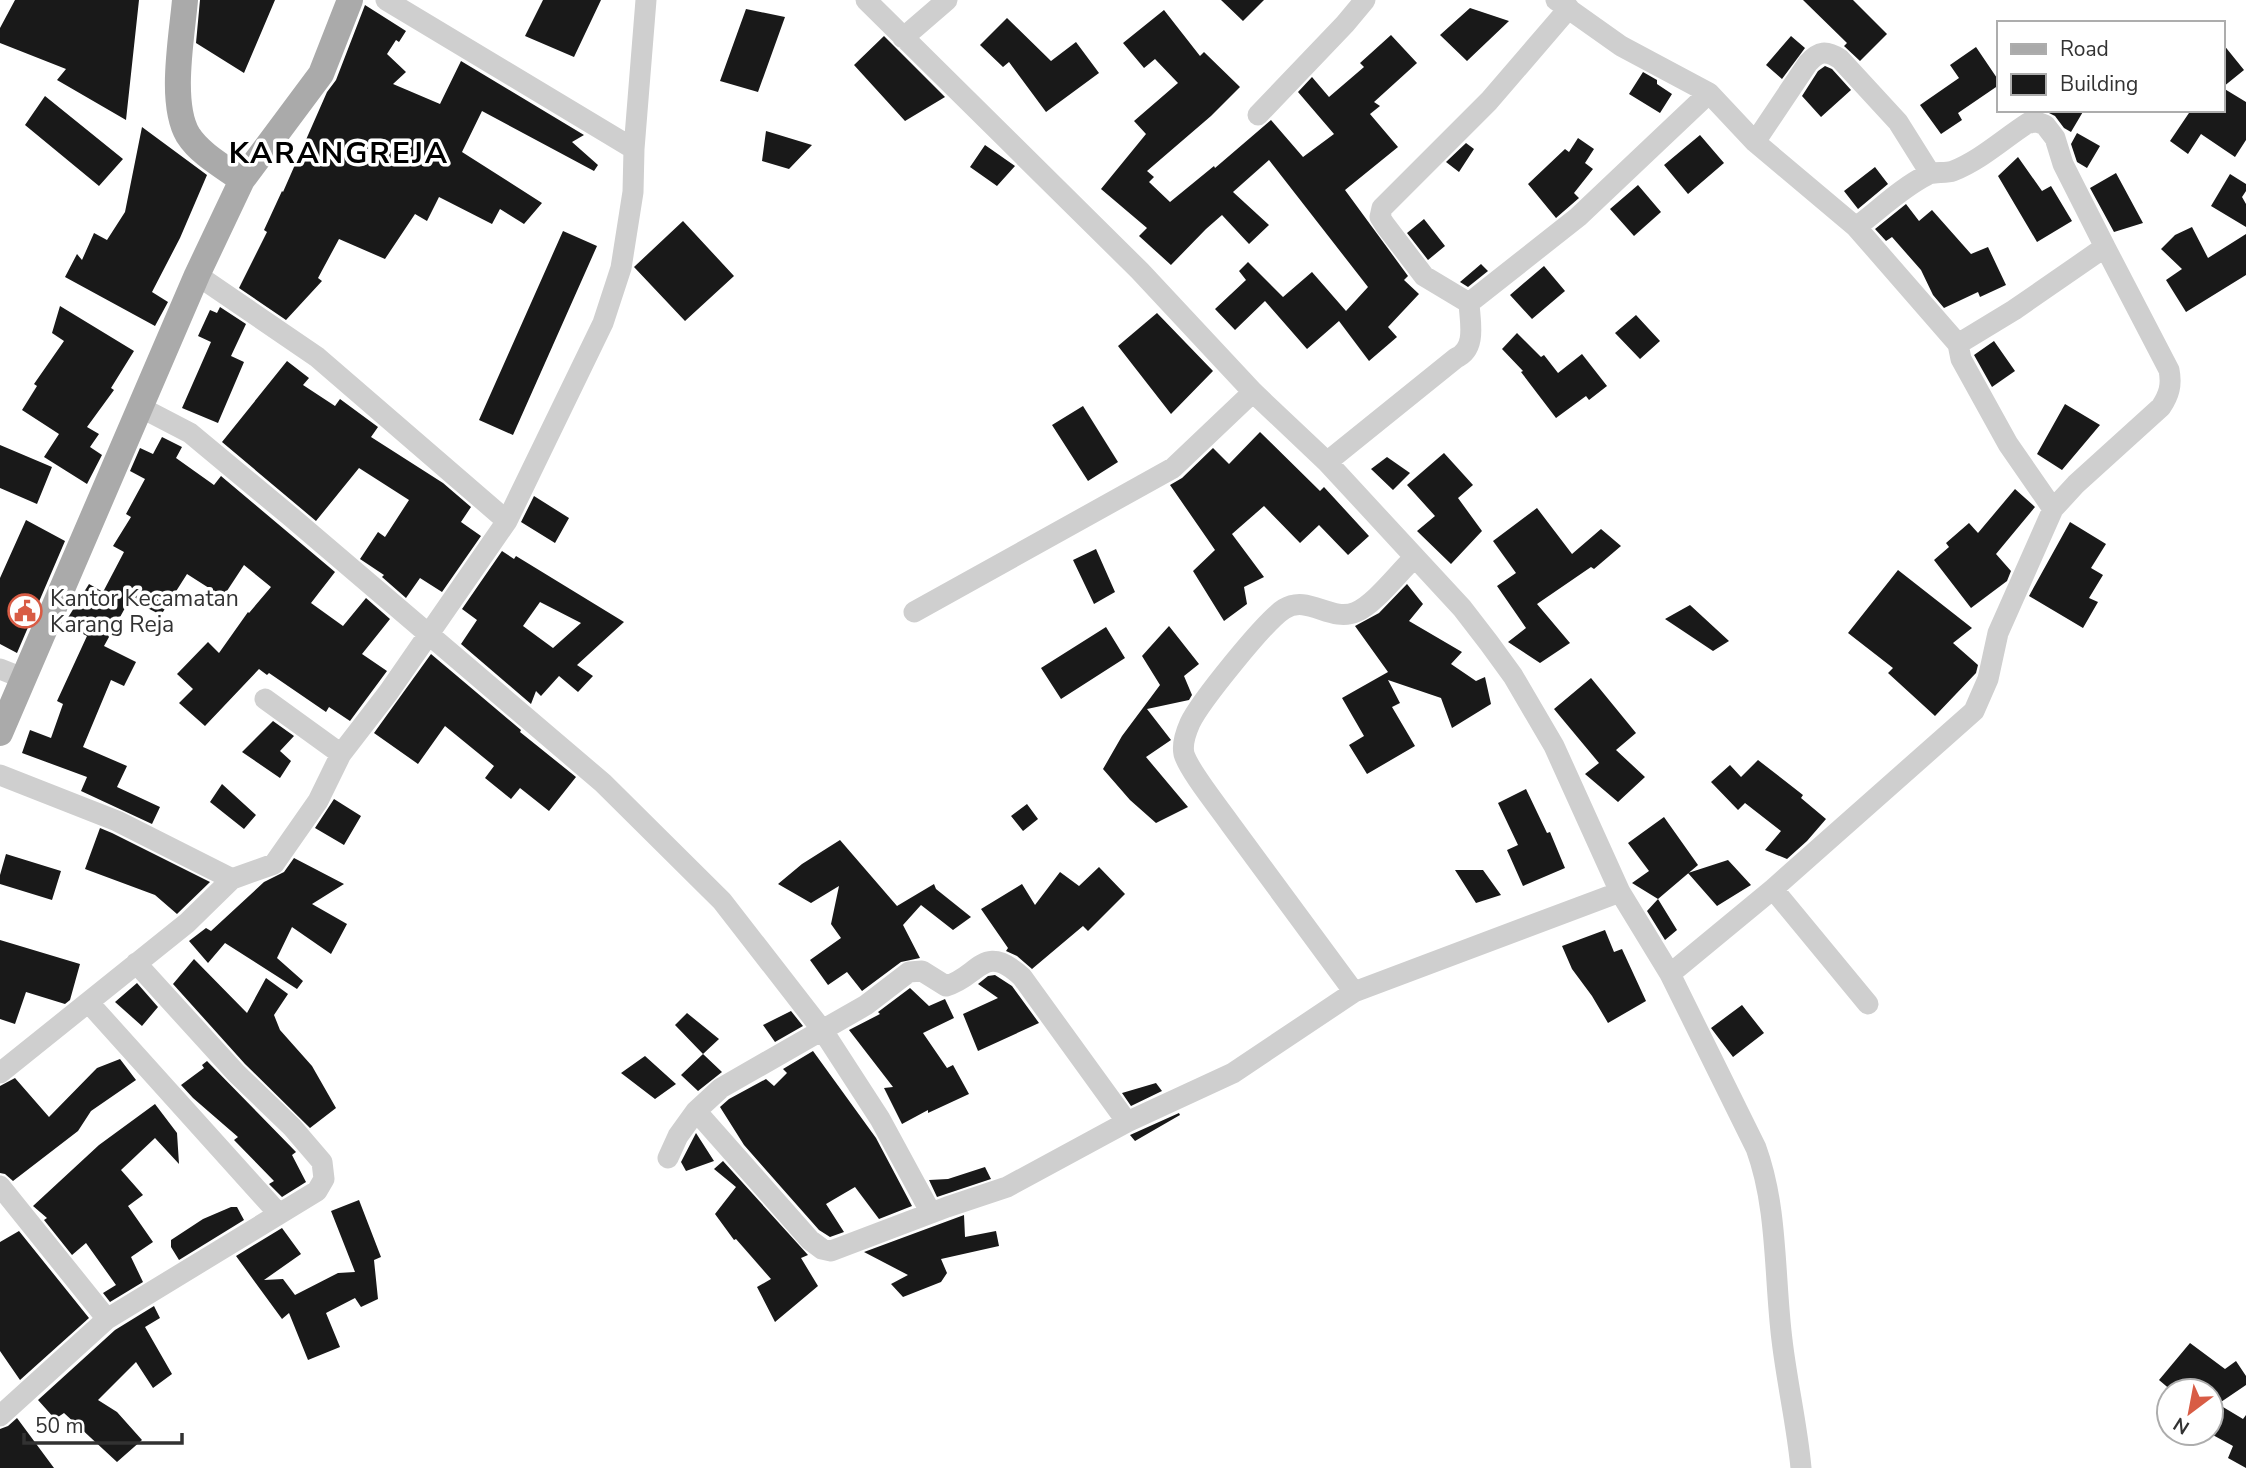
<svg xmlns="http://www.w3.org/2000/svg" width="2246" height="1468" font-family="'Nunito Sans',sans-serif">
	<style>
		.building { fill: #191919; fill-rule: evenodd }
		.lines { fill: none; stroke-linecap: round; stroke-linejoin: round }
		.minor { stroke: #cfcfcf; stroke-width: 21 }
		.major { stroke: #aaa; stroke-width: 26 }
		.labels { text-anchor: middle; stroke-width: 7; stroke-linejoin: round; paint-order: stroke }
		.poi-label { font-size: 23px; fill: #323232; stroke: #fff; text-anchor: start }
		.district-label { font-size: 30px; font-weight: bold; letter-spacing: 2px; fill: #000; stroke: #fff }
	</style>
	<rect width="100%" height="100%" fill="#fff"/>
	<path class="building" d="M15 0H139L126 120 57 80 66 69 0 43V28Z
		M200 0H275L244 73 196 43Z
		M543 0H601L574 57 525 36Z
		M1221 0H1264L1243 21Z
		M1803 0H1853L1887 34 1860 61 1844 46 1847 43Z
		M365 5 406 31 399 42 396 40 387 54 406 72 393 84 440 104 461 61 584 135 572 142 598 165 594 171 482 111 462 152 542 203 524 224 500 209 492 224 439 197 427 221 415 214 385 259 339 239 318 278 322 281 286 320 239 288 267 232 264 230 282 191 283 192 327 92 336 80Z
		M1470 8 1509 21 1467 61 1440 35Z
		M746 9 785 17 758 92 720 81Z
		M1164 10 1200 56 1204 52 1240 87 1211 116 1147 171 1154 177 1149 182 1170 202 1214 166 1215 168 1271 120 1303 157 1334 134 1298 92 1312 77 1329 97 1364 67 1360 63 1391 35 1417 63 1374 102 1380 106 1370 114 1398 147 1345 190 1408 276 1404 280 1419 294 1388 327 1397 337 1369 361 1339 321 1307 349 1265 301 1235 330 1215 309 1246 280 1239 271 1248 262 1283 297 1312 272 1346 311 1368 287 1269 160 1233 192 1269 225 1249 244 1222 215 1206 229 1171 265 1139 236 1147 228 1101 189 1146 134 1134 121 1178 83 1155 59 1144 68 1123 43Z
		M1007 18 1051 61 1076 42 1099 73 1046 112 1009 62 1003 67 980 45Z
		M884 36 945 97 905 121 854 65Z
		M1791 36 1805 48 1782 79 1766 65Z
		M2223 44 2244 70 2223 87Z
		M1976 47 1999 81V85L1958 113 1962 120 1941 134 1920 105 1959 78 1950 65Z
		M1825 66 1832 69 1851 90 1821 117 1802 96 1818 71Z
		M1643 72 1657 80V84L1672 94 1660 113 1629 94Z
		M2223 88 2246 102V140L2235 157 2201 134 2188 154 2170 141 2191 110H2223Z
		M45 96 123 159 99 186 25 125Z
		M2043 110H2084L2071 132 2064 128 2055 116Z
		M142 127 207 175 180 238 152 292 168 302 155 326 65 277 77 254 82 260 94 233 107 240 125 212Z
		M766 131 812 145 789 169 762 161Z
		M2077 133 2100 146 2087 168 2077 162 2071 144Z
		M1700 135 1724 163 1688 194 1664 165Z
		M1578 138 1594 149 1585 163 1593 169 1574 193 1579 198 1556 218 1528 184 1565 149 1569 152Z
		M1466 143 1474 149 1459 172 1446 162Z
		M985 145 1015 166 997 186 970 167Z
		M2018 157 2042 191 2051 186 2072 221 2037 242 1998 176Z
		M1875 167 1888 184 1858 209 1844 191Z
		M2116 173 2143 223 2114 232 2090 188Z
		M2230 174 2246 184V191L2242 197 2246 204V227L2211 206Z
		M1638 185 1661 212 1634 236 1610 209Z
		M1906 204 1919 221 1932 210 1971 254 1988 247 2006 285 1980 297 1978 292 1944 308 1933 295 1921 270 1892 237 1886 241 1875 229Z
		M1424 219 1445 246 1428 260 1407 233Z
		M683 221 734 276 685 321 634 267Z
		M2192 227 2208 258 2246 234V275L2186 312 2166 280 2182 269 2161 249 2175 235Z
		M563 231 597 246 513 435 479 420Z
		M1481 264 1488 271 1468 287 1460 282Z
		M1544 266 1565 291 1532 319 1510 295Z
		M60 306 134 351 111 388 114 390 87 427 99 434 90 447 102 455 87 484 44 457 59 434 22 410 37 386 34 384 64 341 52 333Z
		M220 307 246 324 231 356 244 362 218 423 182 408 211 342 198 336 210 310 217 313Z
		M1157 313 1213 371 1171 414 1118 346Z
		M1636 315 1660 341 1640 359 1615 333Z
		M1517 333 1541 357 1544 355 1558 373 1582 354 1607 386 1589 400 1586 396 1556 418 1521 372 1523 371 1502 349Z
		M1994 341 2015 371 1992 387 1974 355Z
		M287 361 309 378 303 385 335 406 340 399 378 427 371 437 443 483 471 507 461 522 481 536 442 592 420 578 406 598 382 577 384 575 360 559 378 532 385 537 409 500 359 468 316 521 222 442Z
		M2065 404 2100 425 2062 470 2037 454Z
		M1083 406 1118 462 1088 481 1052 425Z
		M1260 432 1320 491 1324 487 1369 536 1348 555 1319 525 1300 543 1264 506 1232 534 1264 577 1244 587 1247 604 1224 621 1193 571 1215 550 1170 485 1182 478 1213 448 1229 464Z
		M162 437 182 447 176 458 214 485 221 476 335 572 311 603 343 626 366 598 390 619 362 654 387 671 350 721 329 707 326 712 269 673 267 675 259 669 205 726 179 703 193 689 177 674 208 642 219 653 248 612 249 613 271 587 244 565 223 597 187 574 161 615 130 599 104 646 136 662 124 686 111 680 83 747 127 766 117 787 160 807 152 824 81 791 87 777 22 753 30 730 51 738 63 704 57 701 87 636 64 624 89 584 103 592 124 552 113 546 131 517 126 514 145 479 130 471 140 448 153 454Z
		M0 445 52 467 37 504 0 488Z
		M1444 453 1473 485 1458 498 1482 531 1451 564 1417 531 1435 516 1407 485Z
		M1387 457 1410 473 1393 490 1371 469Z
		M2015 489 2035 507 1996 554 2011 571 2007 581 1971 608 1934 560 1949 547 1946 543 1969 523 1978 533Z
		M534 496 569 518 555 543 521 522Z
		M1537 508 1572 554 1601 529 1621 546 1594 569 1591 567 1537 604 1570 643 1540 663 1508 642 1526 628 1497 586 1516 573 1493 541Z
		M26 520 65 541 17 653 0 644V578Z
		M2070 522 2106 544 2091 568 2103 575 2089 598 2098 602 2083 628 2029 596Z
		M1096 549 1115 592 1094 604 1073 560Z
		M502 551 514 559 516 556 624 622 577 665 593 676 578 692 559 676 541 696 536 691 531 704 461 644 477 620 462 609ZM540 602 581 623 553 648 523 626Z
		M1898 570 1972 628 1953 643 1978 665 1976 673 1935 716 1888 673 1893 668 1848 633Z
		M1407 584 1423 604 1409 621 1462 652 1451 664 1476 681 1485 677 1491 704 1452 728 1441 698 1388 680 1400 703 1392 707 1415 746 1367 774 1349 745 1364 736 1342 698 1388 672 1355 626 1379 613Z
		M1690 605 1729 641 1713 651 1665 619Z
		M1169 626 1199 664 1184 676 1192 695 1189 700 1147 709 1171 740 1146 757 1188 807 1156 823 1130 800 1103 769 1122 736 1160 685 1142 656Z
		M1106 627 1125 658 1061 699 1041 668Z
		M431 654 521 730 520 732 576 777 549 811 520 788 511 799 485 778 494 766 445 726 418 764 374 733Z
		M1591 678 1636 733 1616 750 1645 777 1618 802 1585 774 1599 763 1554 709Z
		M273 721 294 736 280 751 291 761 280 778 242 752Z
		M1758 760 1803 795 1801 798 1826 819 1807 841 1787 859 1765 850 1781 831 1745 803 1738 810 1711 782 1730 765 1741 777Z
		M222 784 256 815 244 829 210 802Z
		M1526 789 1547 833 1550 832 1565 868 1523 886 1507 850 1518 845 1498 803Z
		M334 799 361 816 344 845 315 828Z
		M1027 804 1038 819 1023 831 1011 816Z
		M1664 817 1698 865 1658 899 1632 883 1649 871 1628 843Z
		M100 828 112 833 210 882 177 914 155 895 85 869Z
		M840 840 897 906 934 884 936 889 971 917 953 930 921 905 903 925 920 958 901 962 862 991 847 972 828 985 810 960 841 938 831 924 839 886 811 903 778 884 802 864Z
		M6 854 61 871 52 900 0 884V875Z
		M294 858 344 884 312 904 347 924 331 954 292 927 277 958 303 981 297 989 225 943 208 963 189 941 206 928 211 931 264 882 284 872Z
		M1728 860 1751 885 1717 906 1688 873Z
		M1099 867 1125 894 1088 931 1083 926 1032 969 1017 956 1006 951 1008 948 981 909 1022 884 1035 905 1060 872 1079 886Z
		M1455 870H1483L1501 895 1476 903Z
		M1658 899 1677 930 1665 940 1647 911Z
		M1605 930 1614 952 1622 949 1646 1001 1608 1023 1592 996 1572 969 1562 946Z
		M0 940 80 964 70 1000 65 1004 26 992 15 1024 0 1019Z
		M194 959 247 1013 266 978 288 994 274 1015 280 1030 312 1066 336 1108 310 1128 245 1064 173 984Z
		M995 975 1012 986 1039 1023 978 1051 963 1014 998 998 978 984 988 976Z
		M137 983 158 1007 142 1026 115 1002Z
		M910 988 929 1006 945 999 954 1018 923 1033 947 1068 953 1065 969 1094 928 1113V1110L902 1124 884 1088 893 1087 849 1030 880 1014 878 1012Z
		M1742 1005 1764 1033 1733 1057 1711 1028Z
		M791 1011 803 1026 775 1042 763 1025Z
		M687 1013 719 1039 703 1054 675 1025Z
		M813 1051 876 1138 912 1206 879 1219 855 1187 826 1204 844 1232 830 1237 819 1230 744 1145 720 1107 729 1099 766 1079 774 1086 787 1073 783 1069Z
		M703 1054 722 1072 698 1091 681 1075Z
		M645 1056 676 1084 655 1099 621 1073Z
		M120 1059 136 1080 91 1111 78 1131 13 1181 5 1174 0 1173V1086L15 1078 49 1117 97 1068Z
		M207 1061 296 1152 292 1155 306 1182 282 1197 269 1184 274 1181 234 1140 238 1137 193 1098 181 1085 204 1068 202 1065Z
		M1156 1083 1162 1091 1131 1106 1122 1093Z
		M155 1104 177 1133 179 1164 155 1138 121 1170 143 1195 128 1206 153 1242 131 1257 143 1282 110 1302 103 1293 116 1285 86 1243 72 1255 44 1220 47 1218 33 1206 99 1145Z
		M1179 1113 1180 1115 1135 1141 1130 1135Z
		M696 1133 714 1161 686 1171 681 1162Z
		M723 1161 808 1255 801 1258 818 1286 775 1322 757 1287 771 1279 736 1239 734 1240 715 1214 736 1187 714 1169Z
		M985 1167 991 1179 937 1197 929 1180 948 1179Z
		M359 1200 381 1257 374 1260 378 1299 361 1307 355 1298 326 1313 340 1347 308 1360 289 1313 282 1319 236 1256 282 1228 301 1254 264 1280 283 1279 295 1295 338 1273 355 1272 331 1211Z
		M231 1207H237L244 1220 179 1260 171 1247V1240L203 1219Z
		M964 1215 965 1237 996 1231 999 1246 941 1259 947 1273 941 1282 903 1297 891 1284 908 1275 864 1252Z
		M19 1231 89 1318 20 1380 0 1351V1242Z
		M154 1306 160 1318 145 1327 172 1374 153 1388 136 1362 98 1400 117 1412 142 1440 117 1462 64 1413 55 1419 38 1400 115 1330Z
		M2190 1343 2225 1369 2236 1361 2246 1376V1385L2218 1404 2243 1419 2246 1415V1468L2228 1458 2233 1446 2211 1434V1391H2172L2159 1380Z
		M17 1418 54 1468H0V1429L8 1426Z"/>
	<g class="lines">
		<path class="minor" d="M386 0 634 149
			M866 0 1140 271 1253 392 1327 462 1462 608 1489 643 1513 676 1554 746 1620 892 1670 974 1756 1148C1778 1208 1774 1276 1782 1340 1787 1383 1797 1425 1801 1468
			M1556 0 1621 46 1709 93 1755 142 1856 227 1958 344 1961 359 2008 444 2053 509
			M903 38 947 0
			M1258 115 1345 24 1365 0
			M1755 142 1808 63C1819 51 1826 50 1840 59L1898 122 1930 173
			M1856 227C1879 210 1901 188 1927 175 1934 171 1945 174 1953 171 1981 160 2003 139 2028 123L2037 122 2045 125 2055 138 2063 164 2105 247 2014 310 1958 344
			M197 275 317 357 507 521
			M1469 303 1578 217 1709 93
			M140 407 190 433 290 516 603 783 722 901 823 1031 880 1119 931 1213
			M1327 462 1456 358C1477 349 1470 322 1469 303L1424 276 1385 225 1380 217 1382 208 1489 101 1569 8
			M914 612 1173 468 1253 392
			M0 669 25 679
			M265 699 341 754
			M0 775 117 821 232 879
			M1773 889 1868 1004
			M1670 974 1773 889 1974 711 1988 679 1998 633 2053 509 2076 484 2161 407C2169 395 2172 385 2169 370L2105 247
			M1354 992C1313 936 1272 881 1231 825 1220 809 1189 771 1184 754 1182 745 1186 732 1190 723 1200 702 1265 621 1284 609 1308 594 1331 623 1356 612 1375 604 1398 573 1414 558
			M89 1003 279 1214
			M0 1073 187 923 232 879 274 864 318 801 341 754 388 693 507 521 603 323 621 268 633 192 634 149 646 0
			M696 1111 810 1240 822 1249 831 1251 947 1207 1007 1187 1127 1122 1233 1073 1354 992 1620 892
			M668 1158 678 1136 696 1111 721 1088 866 1005 909 972 922 971 946 986C979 977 983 941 1022 977L1127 1122
			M0 1186 107 1319
			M0 1416 107 1319 317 1191 324 1179 322 1162 292 1127 236 1073 136 963"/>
		<path class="major" d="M185 0C182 36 169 103 188 135 200 154 224 167 242 180
			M0 733 197 275 242 180 321 74 350 0"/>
	</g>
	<defs>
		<symbol id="civic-ring" viewBox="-11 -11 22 22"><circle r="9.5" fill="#fff" stroke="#d85c45" stroke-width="1.5"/><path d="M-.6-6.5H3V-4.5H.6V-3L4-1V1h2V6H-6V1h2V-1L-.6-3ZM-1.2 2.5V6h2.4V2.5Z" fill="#d85c45"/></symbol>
	</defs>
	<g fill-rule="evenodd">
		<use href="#civic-ring" x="6" y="592" width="38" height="38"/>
	</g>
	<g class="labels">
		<g class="poi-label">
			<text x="50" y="606">Kantor Kecamatan<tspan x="50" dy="26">Karang Reja</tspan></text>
		</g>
		<g class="district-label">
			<text x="339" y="163">KARANGREJA</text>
		</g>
	</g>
	<rect x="1997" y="21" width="228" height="91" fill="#ffffff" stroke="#adadad" stroke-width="2"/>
	<rect x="2011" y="44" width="35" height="10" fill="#aaaaaa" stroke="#adadad" stroke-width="2"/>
	<text x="2060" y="56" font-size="21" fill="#323232">Road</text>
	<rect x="2011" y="74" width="35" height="21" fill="#191919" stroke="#adadad" stroke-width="2"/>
	<text x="2060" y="91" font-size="21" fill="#323232">Building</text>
	<g transform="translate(2190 1412) rotate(212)"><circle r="33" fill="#ffffff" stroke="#adadad" stroke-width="2"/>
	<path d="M0-5L12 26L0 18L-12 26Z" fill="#d85c45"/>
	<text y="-10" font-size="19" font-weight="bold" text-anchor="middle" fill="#323232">N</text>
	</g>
	<path d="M24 1433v10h158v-10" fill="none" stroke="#323232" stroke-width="3.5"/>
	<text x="35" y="1433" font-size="21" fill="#323232" stroke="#ffffff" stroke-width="5" paint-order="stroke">50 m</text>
</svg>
